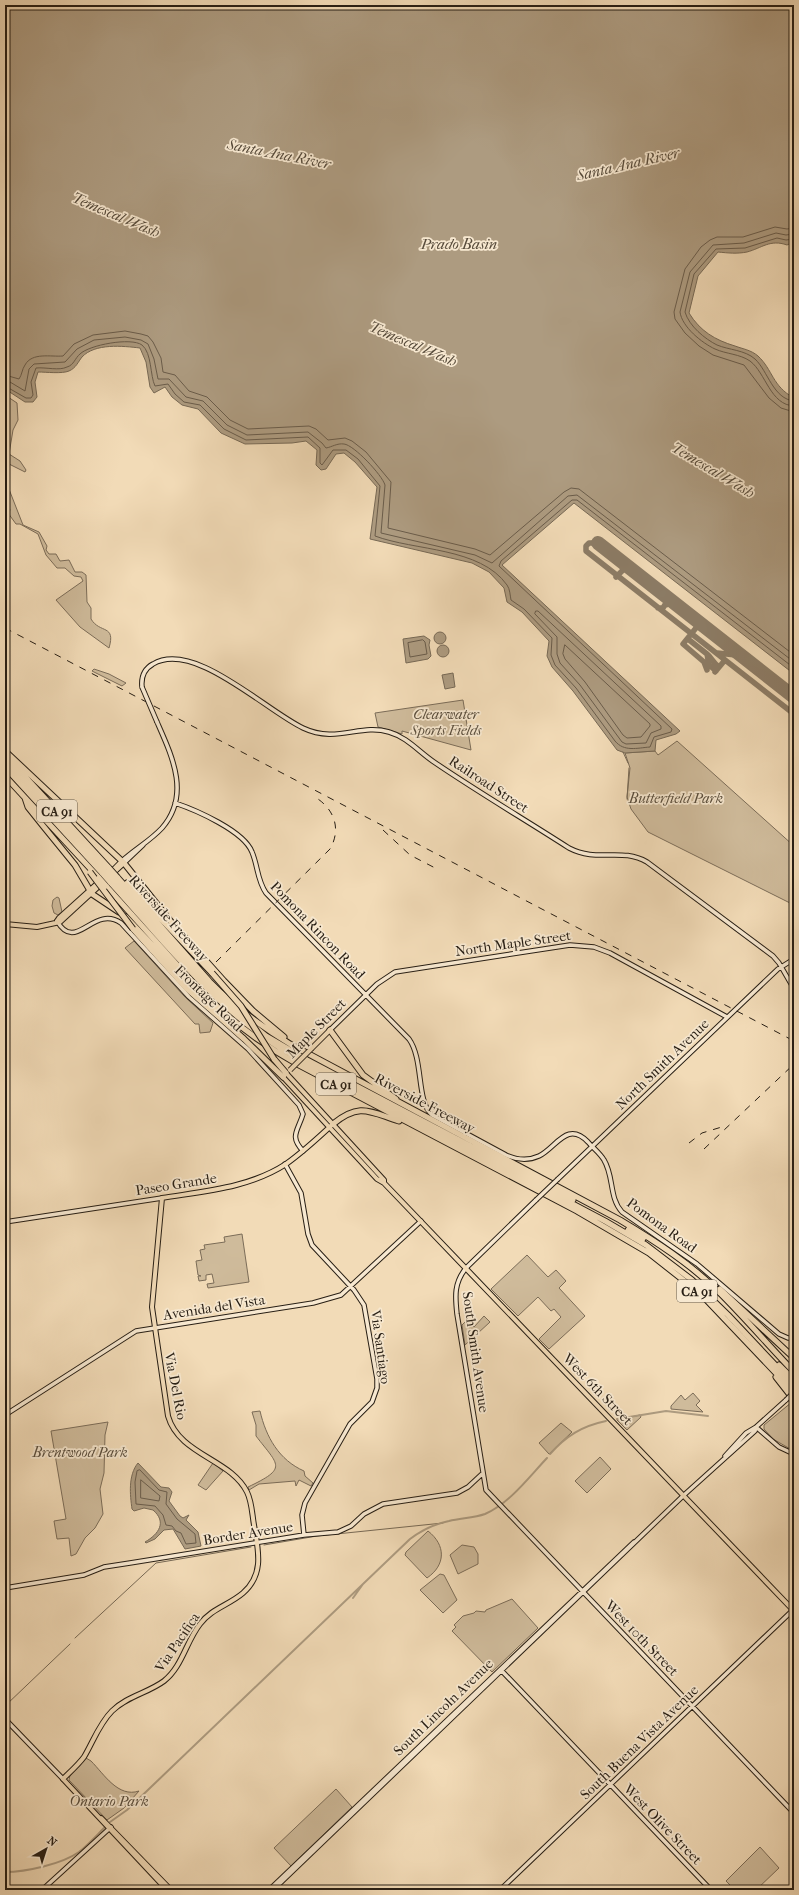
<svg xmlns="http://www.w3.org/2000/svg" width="799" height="1895" font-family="'IM FELL French Canon',serif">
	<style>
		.green { fill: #cfbb9b; stroke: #7b6c58 }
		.water { fill: #ad9b80; stroke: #776955 }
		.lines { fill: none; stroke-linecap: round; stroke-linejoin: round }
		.shore { stroke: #6a5c4a; stroke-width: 1 }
		.stream { stroke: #776955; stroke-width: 1 }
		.canal { stroke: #ad9b80; stroke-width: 2 }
		.taxiway { stroke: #8c7c66; stroke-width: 5.5 }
		.runway { stroke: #8c7c66; stroke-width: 14 }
		.secondary-casing { stroke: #271e14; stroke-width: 5.5 }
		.primary-casing { stroke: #271e14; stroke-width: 6 }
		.highway-casing { stroke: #271e14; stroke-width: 7 }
		.secondary { stroke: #f7e8d0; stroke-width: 3.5 }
		.primary { stroke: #f2dbb7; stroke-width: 4 }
		.highway { stroke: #f2dbb7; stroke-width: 5 }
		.rail { stroke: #271e14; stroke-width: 1; stroke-dasharray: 7 7; stroke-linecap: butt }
		.secondary-bridge-casing { stroke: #271e14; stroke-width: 5.5; stroke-linecap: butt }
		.primary-bridge-casing { stroke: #271e14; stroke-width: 6; stroke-linecap: butt }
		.highway-bridge-casing { stroke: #271e14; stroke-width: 7; stroke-linecap: butt }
		.secondary-bridge { stroke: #f7e8d0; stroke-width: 3.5 }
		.primary-bridge { stroke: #f2dbb7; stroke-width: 4 }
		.highway-bridge { stroke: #f2dbb7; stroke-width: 5 }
		.labels { text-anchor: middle; stroke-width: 3.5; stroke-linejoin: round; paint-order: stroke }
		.shield { fill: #f7e8d0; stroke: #655b4c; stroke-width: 1 }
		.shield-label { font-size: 13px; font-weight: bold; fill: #271e14 }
		.park-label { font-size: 14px; font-style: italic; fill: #594d3c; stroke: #f7e8d0 }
		.street-label { font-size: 14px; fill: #271e14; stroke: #f7e8d0 }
		.water-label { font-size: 15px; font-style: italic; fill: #564a3a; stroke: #f7e8d0 }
	</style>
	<rect width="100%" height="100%" fill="#f2dbb7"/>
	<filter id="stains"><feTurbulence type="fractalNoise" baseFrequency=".005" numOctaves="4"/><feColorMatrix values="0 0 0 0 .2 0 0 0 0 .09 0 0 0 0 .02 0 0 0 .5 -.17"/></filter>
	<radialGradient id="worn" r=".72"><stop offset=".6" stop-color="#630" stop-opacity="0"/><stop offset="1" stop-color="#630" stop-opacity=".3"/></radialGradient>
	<path class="green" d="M5 395 17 403 18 420 13 430 9 454 20 461 26 470 25 472 9 464 5 467Z
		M5 479 23 525 39 532 47 546 46 550 49 554H56L60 561 69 560 75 572H82L86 575 87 602 91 608V619C100 634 116 624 109 648L80 627 56 600 83 581 81 577 74 576 65 568H57L46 555 38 534 20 524H16L8 513 10 510 5 499Z
		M94 669 109 674 126 683 122 686 92 671Z
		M463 700 471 750 402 731V734L378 727 375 713Z
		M677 741 794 846V905L648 832 631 809 627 797 630 768 625 753 655 751 658 755Z
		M57 897 59 898 62 912 58 915 54 913 52 906 53 900Z
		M134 941 184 996 213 1023 210 1032 200 1033 199 1024H195L125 948Z
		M242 1234 249 1282 208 1288 207 1284 214 1283 212 1274 206 1275V1280L199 1281 198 1276H201L198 1275 196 1261 202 1260 200 1250 205 1249 204 1245 225 1242 224 1237Z
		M527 1255 548 1277 556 1270 566 1281 559 1288 585 1316 549 1349 539 1339 561 1317 554 1309 551 1311 538 1297 518 1316 491 1289Z
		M484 1316 490 1322 465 1345 462 1325 467 1320 474 1327Z
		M693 1393 700 1401 696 1405 703 1412 671 1409V1406L681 1395 685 1400Z
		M792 1402 794 1404V1450H792L773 1439 764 1429V1425Z
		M260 1411C266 1437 279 1460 304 1471L305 1476 313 1483 311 1486 299 1480 296 1486 295 1481 259 1484 249 1490 248 1487C288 1468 279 1466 256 1436V1425L252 1412Z
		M640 1415 641 1417 627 1430 617 1420Z
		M108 1422 105 1435 104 1473 100 1489 103 1514 95 1528 85 1538 76 1554 71 1556 69 1538 57 1539 54 1521 66 1519 51 1431Z
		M561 1423 572 1432 549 1454 539 1443Z
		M600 1457 611 1469 587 1493 575 1481Z
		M213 1463 223 1471 206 1490 198 1485Z
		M428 1531C446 1545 446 1565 427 1578L405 1555 406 1552Z
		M462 1545 474 1547 478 1554V1564L458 1574 450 1555Z
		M440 1574 444 1575 457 1600 443 1613 420 1590Z
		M512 1599 538 1628 492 1672 452 1631 456 1627 454 1625 463 1616 474 1613 476 1611 485 1612 486 1610Z
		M86 1758 91 1761C104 1774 118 1798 139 1791L124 1808 107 1820 69 1780 70 1775Z
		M336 1789 352 1807 291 1866 274 1848Z
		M760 1847 779 1868 756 1890H735L726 1881Z"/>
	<path class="water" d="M5 5H794V242L787 245C770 239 762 248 747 252 737 254 728 253 718 252L698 276 689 313C700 331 715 340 735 346 743 349 751 350 758 356 773 370 772 386 794 398V674L574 503 502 565 680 731 676 734 656 740 655 751 625 753 617 750 573 691 552 667 547 656 549 641 522 612 507 602 504 588 489 572 472 563 370 539 377 487 355 462 344 453 336 454 326 469 321 470 316 465 317 450 306 441 292 443 245 444 221 433 198 409 182 405 172 397 165 387 154 393 150 387 146 362 140 348C123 346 95 343 82 357 78 362 76 368 69 371 62 374 46 372 38 372L35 382 37 397 33 402H25L5 389Z
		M434 638a6 6 0 1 1 12 0a6 6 0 1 1-12 0Z
		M424 636 430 640 429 645 431 656 428 659 406 663 403 639Z
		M437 651a6 6 0 1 1 12 0a6 6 0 1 1-12 0Z
		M453 673 455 687 445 689 442 675Z
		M138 1463 161 1487 169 1488 172 1492 169 1501 180 1516 183 1518 189 1515 186 1520 198 1532 201 1546 185 1549 173 1529 164 1530 155 1539 146 1543 145 1542C159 1534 167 1522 153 1510L144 1508 134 1511 132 1509C130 1495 128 1475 138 1463Z"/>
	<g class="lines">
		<path class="shore" d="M794 228 787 229 775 227 743 237H717L710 240 701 247 685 269 674 312 675 319 685 333 699 346 713 355 744 365 769 398 781 408 794 412
			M794 234 786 235 776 233 744 243 713 245 690 272 680 312C682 327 702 343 715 349 726 354 740 354 750 361 766 373 770 405 794 406
			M794 239 786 240 777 238 745 248 716 249 694 274 685 312C689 326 705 339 717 345 729 350 745 350 755 359 768 371 773 399 794 401
			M5 375 19 379C22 375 22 369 25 365 32 352 51 357 63 356L74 344 93 335 125 331 141 334 148 336 153 342 161 358 163 372 175 375 189 391 207 397 230 420 248 429 309 426 316 429 328 440 345 438 352 441 366 452 391 482 388 528 475 549 490 555 564 492 571 488 579 489 794 655
			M5 381 10 382 25 391 29 369 34 364 65 362 77 349 94 340 125 337 141 340 148 344 154 359 158 379H169L186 397 203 401 227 425 247 435 308 432 322 443 326 448C332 447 337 443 344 444 354 445 382 475 385 485L381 533 475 555 492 563 568 496 577 495 794 662
			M5 386 26 398H31L33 395 31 382 36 368C46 367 59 371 67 367 74 365 75 358 80 354 89 345 131 337 142 345 152 353 150 376 155 386L168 384 175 394 184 402 200 405 224 429 246 440 308 437 320 448V463L322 465 333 450H346L358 459 380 486 375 536C415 551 480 547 507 585 510 589 510 595 511 600L524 609 552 638 551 655 555 665 576 688 615 741C624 752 637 748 650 747L654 737 671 732 672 729 499 566 501 561 572 500H577L794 668
			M536 611H538L661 726V729L651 733 646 743 626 744 622 742 580 685 560 663 557 654V637L535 614Z
			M423 640 425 642 427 654 410 657 408 643Z
			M565 645 650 724V726L641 737 627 738 623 735 585 682 565 659 563 654Z
			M140 1470 159 1490 167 1492 166 1504 177 1519 195 1534 196 1543 186 1544 181 1533 176 1531 172 1526 166 1525 163 1515 155 1506 136 1504 135 1482 137 1471Z
			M141 1480 160 1496 159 1501 141 1498Z"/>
		<path class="stream" d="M623 752 628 763
			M627 799 629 768
			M264 1545 317 1536 443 1523
			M75 1638 156 1563 251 1547
			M5 1706 70 1644"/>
		<path class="canal" d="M617 1419 666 1411 708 1416
			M550 1454C566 1436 582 1426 606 1421
			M353 1598 363 1584
			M110 1822 127 1810 410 1539C422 1530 434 1524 449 1521 461 1518 474 1518 485 1514 510 1503 529 1477 547 1458
			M5 1872C26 1872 62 1864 79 1852 88 1845 96 1836 104 1828"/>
		<path class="taxiway" d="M598 543H589L586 546V551L794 714
			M616 577 624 569H630L634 571
			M666 605 672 603 678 606
			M658 608H663L666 603V599L663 594
			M700 623 683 644 704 662 707 670
			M688 639 707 654 709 665 716 671
			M724 642 730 649 729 653 726 654
			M717 653 736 655 747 660
			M707 654C712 658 713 663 719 667
			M715 672 725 660"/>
		<path class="runway" d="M598 543 794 697"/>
		<defs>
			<path id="secondary" d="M142 687C141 677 144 669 153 664 194 640 265 710 303 728 337 744 360 723 389 732 407 737 419 752 434 762 478 792 524 819 569 848 598 863 621 847 647 862L773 956 779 963 794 989
				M175 803C196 810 244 831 252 852 258 866 257 880 266 893L409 1039C424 1060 416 1101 432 1115L506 1155C517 1160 528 1161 539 1156 556 1148 567 1120 588 1142 593 1148 600 1153 604 1160 614 1176 609 1198 622 1212L697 1264 779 1334 788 1338H794
				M122 861C135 849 150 841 162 828 191 795 172 756 157 722
				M124 863 143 845
				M57 921C76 954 93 904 121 923L189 997 248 1049 299 1105 303 1114C298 1131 289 1136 303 1151
				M330 1030 377 984 395 972 570 945 594 947 610 953 727 1017
				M285 1164 301 1193 308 1234 312 1245 354 1290 364 1305 377 1379V1388L372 1402 350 1424 305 1503 302 1515 304 1535
				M558 1179 778 969 794 959
				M536 1200 466 1268C454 1283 455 1296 457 1314L486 1490 794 1813
				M5 1222 162 1198
				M5 1415 136 1331 313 1303 341 1295 421 1221
				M756 1427 779 1447 794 1454
				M725 1456 746 1433 756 1427
				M5 1588 84 1575 104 1567 130 1563 304 1535 338 1532 351 1526 364 1514 383 1504 457 1493 468 1487 482 1474
				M501 1670 711 1890
				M5 1719 63 1779
				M42 1890 111 1827
				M269 1890 634 1542
				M273 1890 684 1495 755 1431 756 1427 786 1400
				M500 1890 794 1609"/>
			<path id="primary" d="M110 873 122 861
				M57 921 59 918 100 881
				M5 924 37 927 60 922 124 863
				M312 1048 330 1030
				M286 1073 384 1180V1183L794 1611
				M284 1076 283 1077 377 1179 384 1183
				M101 1818 171 1890
				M167 1890 63 1779C70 1772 78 1765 84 1757 93 1742 99 1724 112 1711 127 1696 148 1693 164 1681 182 1667 186 1642 200 1624 211 1609 229 1605 243 1593 265 1574 258 1549 254 1525 252 1514 252 1502 247 1492 231 1459 179 1455 168 1416L152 1307 162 1198C205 1191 249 1188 286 1164 303 1152 318 1138 333 1124"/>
			<path id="highway" d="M5 751 124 863 172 923 224 981 253 1011 284 1037
				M8 758 109 868
				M5 762 106 872
				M5 767 103 874
				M5 776 99 878
				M25 798 28 807 44 827 75 865 92 894 119 912
				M117 877 210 982C234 1007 261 1026 290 1044L620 1220C655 1241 691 1264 721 1294 746 1319 769 1346 794 1372
				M113 879 213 990 228 1005 266 1036 307 1060 573 1200
				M110 882C171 949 223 1019 304 1062L605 1221 646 1245 692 1280 728 1315 794 1385
				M127 883 212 973
				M106 886 196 986C226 1017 261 1044 299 1065L577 1211 649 1253 701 1294 794 1392
				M126 917 200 996 226 1018 231 1021
				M133 929 186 988 244 1039 283 1077
				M330 1030 363 1075 396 1099
				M274 1059 286 1073
				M333 1124C360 1102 370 1112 399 1121
				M628 1230 643 1239
				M720 1289 794 1358
				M779 1365 794 1380
				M776 1377 794 1400"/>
		</defs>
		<use href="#secondary" class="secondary-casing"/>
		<use href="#primary" class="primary-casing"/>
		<use href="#highway" class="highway-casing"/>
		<use href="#secondary" class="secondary"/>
		<use href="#primary" class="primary"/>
		<use href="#highway" class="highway"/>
		<path class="rail" d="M5 628 794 1041
			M383 830 410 855 439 870
			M216 962 330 849C341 830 335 811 318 799
			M689 1143 702 1133 725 1126
			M704 1149 794 1064"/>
		<defs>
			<path id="secondary-bridge" d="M142 687 157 722
				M536 1200 558 1179
				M786 1400 793 1393"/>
			<path id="primary-bridge" d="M290 1070 312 1048"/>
			<path id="highway-bridge" d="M109 868 117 877
				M90 872 133 929
				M106 872 113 879
				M103 874 110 882
				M99 878 106 886
				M212 973 241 1006 274 1059"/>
		</defs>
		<use href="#secondary-bridge" class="secondary-bridge-casing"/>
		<use href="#primary-bridge" class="primary-bridge-casing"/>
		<use href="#highway-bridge" class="highway-bridge-casing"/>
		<use href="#secondary-bridge" class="secondary-bridge"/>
		<use href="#primary-bridge" class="primary-bridge"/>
		<use href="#highway-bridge" class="highway-bridge"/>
	</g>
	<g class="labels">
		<g class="shield">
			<rect x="37" y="800" width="40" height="22" rx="3"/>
			<rect x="316" y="1073" width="40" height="22" rx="3"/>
			<rect x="677" y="1280" width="40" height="22" rx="3"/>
		</g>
		<g class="shield-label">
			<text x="57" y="816">CA 91</text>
			<text x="336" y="1089">CA 91</text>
			<text x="697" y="1296">CA 91</text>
		</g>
		<g class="park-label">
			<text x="446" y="719">Clearwater<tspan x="446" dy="16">Sports Fields</tspan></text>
			<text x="676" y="803">Butterfield Park</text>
			<text x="80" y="1457">Brentwood Park</text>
			<text x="109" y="1806">Ontario Park</text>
		</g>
		<g class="street-label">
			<text transform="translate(489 784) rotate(33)" y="5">Railroad Street</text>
			<text transform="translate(169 918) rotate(48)" y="5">Riverside Freeway</text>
			<text transform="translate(318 930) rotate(46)" y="5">Pomona Rincon Road</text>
			<text transform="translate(513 943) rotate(-8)" y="5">North Maple Street</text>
			<text transform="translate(209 998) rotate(44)" y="5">Frontage Road</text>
			<text transform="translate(316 1028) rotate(-45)" y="5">Maple Street</text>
			<text transform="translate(662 1064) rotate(-44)" y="5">North Smith Avenue</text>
			<text transform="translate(425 1103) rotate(28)" y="5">Riverside Freeway</text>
			<text transform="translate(176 1184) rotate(-9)" y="5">Paseo Grande</text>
			<text transform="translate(662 1225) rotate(36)" y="5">Pomona Road</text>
			<text transform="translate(214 1307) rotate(-9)" y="5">Avenida del Vista</text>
			<text transform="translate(381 1347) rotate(82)" y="5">Via Santiago</text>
			<text transform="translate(476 1352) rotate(82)" y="5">South Smith Avenue</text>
			<text transform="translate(176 1386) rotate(79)" y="5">Via Del Rio</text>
			<text transform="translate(598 1389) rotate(46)" y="5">West 6th Street</text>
			<text transform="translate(248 1533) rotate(-9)" y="5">Border Avenue</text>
			<text transform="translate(642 1638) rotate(46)" y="5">West 10th Street</text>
			<text transform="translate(177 1642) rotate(-56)" y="5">Via Pacifica</text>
			<text transform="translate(443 1707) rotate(-44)" y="5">South Lincoln Avenue</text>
			<text transform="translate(639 1742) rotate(-44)" y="5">South Buena Vista Avenue</text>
			<text transform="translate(663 1824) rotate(46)" y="5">West Olive Street</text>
		</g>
		<g class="water-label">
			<text transform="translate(279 154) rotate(11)" y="5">Santa Ana River</text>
			<text transform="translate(628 164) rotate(-13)" y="5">Santa Ana River</text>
			<text transform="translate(116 215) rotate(23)" y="5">Temescal Wash</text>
			<text x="459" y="249">Prado Basin</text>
			<text transform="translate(413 344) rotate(23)" y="5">Temescal Wash</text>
			<text transform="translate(713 470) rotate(31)" y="5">Temescal Wash</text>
		</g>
	</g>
	<rect width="799" height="1895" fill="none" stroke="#f2dbb7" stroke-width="20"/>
	<rect x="6" y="6" width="787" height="1883" fill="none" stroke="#271e14" stroke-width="2"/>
	<rect x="10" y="10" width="779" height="1875" fill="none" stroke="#271e14"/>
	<g transform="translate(46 1849) rotate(39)" stroke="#f7e8d0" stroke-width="3" paint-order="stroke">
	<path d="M0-3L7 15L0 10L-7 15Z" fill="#271e14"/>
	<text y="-6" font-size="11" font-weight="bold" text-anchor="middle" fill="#271e14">N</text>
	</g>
	<rect width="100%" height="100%" filter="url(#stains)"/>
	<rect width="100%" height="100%" fill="url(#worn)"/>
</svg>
